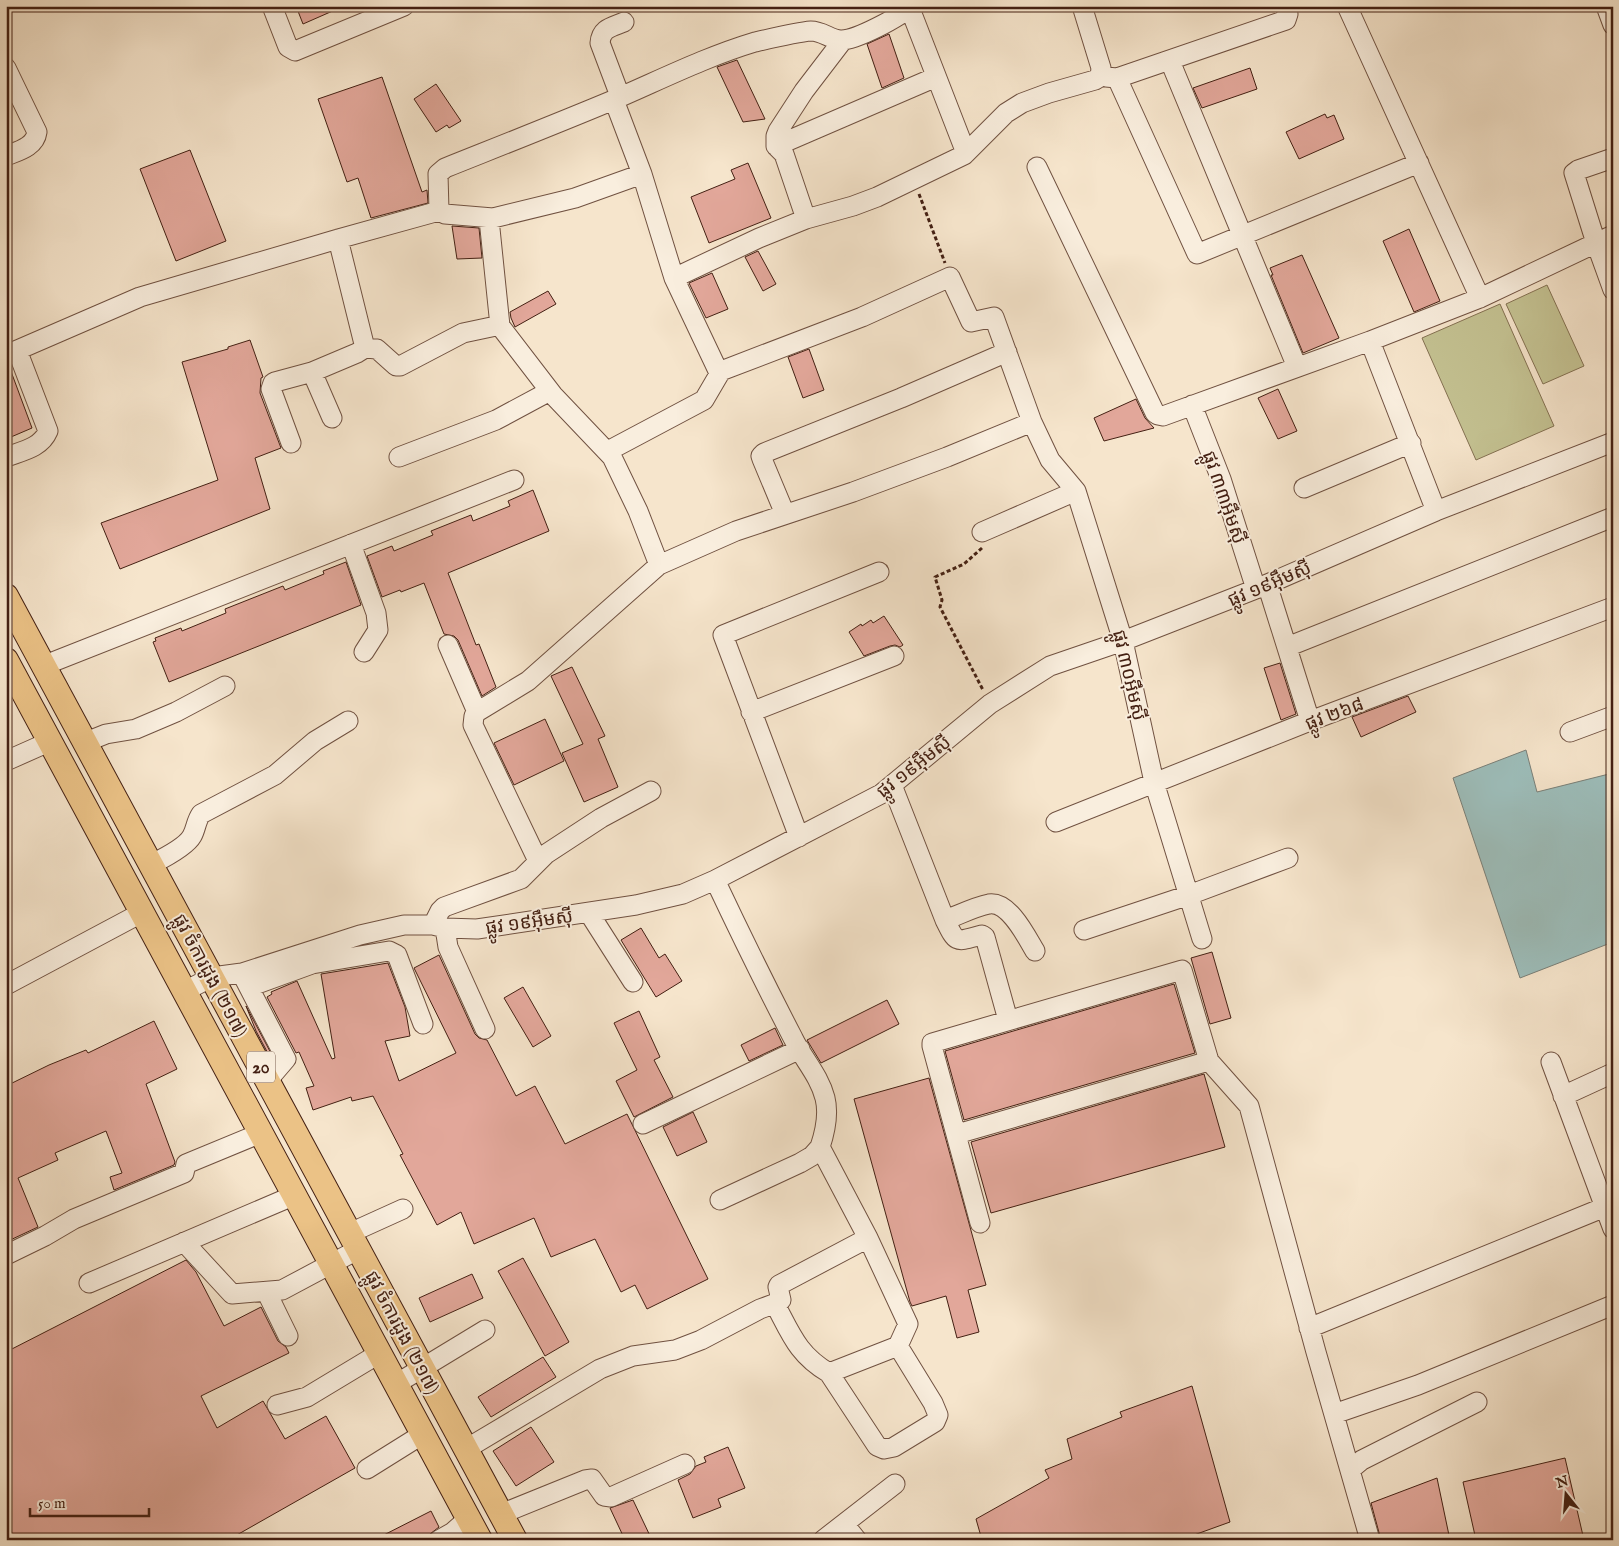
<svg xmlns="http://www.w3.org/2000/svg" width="1619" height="1546" font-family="'IM FELL English','Noto Sans Khmer',serif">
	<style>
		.green { fill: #c4c292; stroke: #847152 }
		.water { fill: #9dbebb; stroke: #797f78 }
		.building { fill: #e2a79a; stroke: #442013 }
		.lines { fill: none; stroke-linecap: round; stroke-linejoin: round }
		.minor-casing { stroke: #705141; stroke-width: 21 }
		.major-casing { stroke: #442013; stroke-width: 26 }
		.path { stroke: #442013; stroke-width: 3; stroke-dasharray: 4 2.5; stroke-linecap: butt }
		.minor { stroke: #f9eede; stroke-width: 19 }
		.major { stroke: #ebc286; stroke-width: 24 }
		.labels { text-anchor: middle; stroke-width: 4; stroke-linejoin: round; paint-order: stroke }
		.shield { fill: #f9eede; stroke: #7a5e50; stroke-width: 1 }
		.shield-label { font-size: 18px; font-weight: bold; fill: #442013 }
		.street-label { font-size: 19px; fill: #442013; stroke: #f9eede }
	</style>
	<rect width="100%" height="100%" fill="#f6e5cc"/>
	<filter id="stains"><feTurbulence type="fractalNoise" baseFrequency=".004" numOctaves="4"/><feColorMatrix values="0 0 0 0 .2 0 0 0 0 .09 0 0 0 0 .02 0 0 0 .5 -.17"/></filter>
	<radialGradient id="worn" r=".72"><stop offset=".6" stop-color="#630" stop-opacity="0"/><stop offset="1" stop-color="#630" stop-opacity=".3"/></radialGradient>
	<path class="green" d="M1547 285 1584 366 1543 384 1506 304Z
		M1500 304 1554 426 1476 460 1422 338Z"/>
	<path class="water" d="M1526 750 1537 792 1613 773V942L1520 978 1453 778Z"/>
	<path class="building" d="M296 6H344L303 24Z
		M889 34 904 78 882 88 867 44Z
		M737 60 765 119 743 122 717 67Z
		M1250 68 1257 89 1202 108 1193 88Z
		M382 77 422 192 427 190 428 203 371 218 358 178 347 182 318 99Z
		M436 84 461 121 449 128 447 125 436 132 414 99Z
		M1325 114 1327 118 1334 115 1344 139 1299 159 1286 132Z
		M190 150 226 241 176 261 140 169Z
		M748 163 771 218 709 243 691 197 735 179 731 170Z
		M452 226 479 228 482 258 457 259Z
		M1409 229 1440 301 1414 312 1383 241Z
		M758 251 776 284 763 291 745 257Z
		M1302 255 1339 338 1303 353 1271 275H1273L1270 268Z
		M712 273 728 309 706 318 689 283Z
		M548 291 556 304 515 327 511 318 510 312Z
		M250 340 263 377 261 378 260 393 281 448 255 458 270 509 120 569 101 523 218 480 182 362 228 349V347Z
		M809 349 824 390 803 398 788 357Z
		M6 366H9L32 428 11 437 6 424Z
		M1278 389 1297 431 1278 439 1258 398Z
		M1136 399 1145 418 1154 428 1104 441 1094 418Z
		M533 490 549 531 448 573 476 645 479 644 496 687 482 696 458 640 454 636 444 634 424 583 401 592 400 590 382 597 367 556 392 546 394 551 433 535 431 531 471 515 473 521 510 506 508 501Z
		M346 562 361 605 169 682 153 642 156 641 155 638 181 628 182 631 226 613 225 609 283 586 285 590 324 574 323 571Z
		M884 616 903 645 900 647 895 645 890 646 864 656 849 632 861 624 862 626 871 620 873 623Z
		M1280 663 1296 714 1281 720 1264 668Z
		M572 667 605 736 598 739 618 787 584 802 562 753 583 744 551 676Z
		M1408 696 1416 712 1361 737 1352 717Z
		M545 719 564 761 514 785 494 743Z
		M641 928 659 958 665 954 682 981 656 997 621 940Z
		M1212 952 1231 1018 1210 1024 1191 958Z
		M439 955 475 1034 479 1038 487 1040 516 1096 535 1086 565 1144 627 1114 708 1279 647 1309 635 1285 621 1292 595 1239 551 1257 534 1218 474 1244 461 1212 437 1225 400 1155 403 1154 373 1096 352 1101 351 1097 313 1110 306 1088 314 1086 299 1052 296 1053 267 997 272 994 271 992 297 981 332 1059 335 1058 321 974 388 963 405 1007 410 1036 385 1041 399 1081 456 1053 414 968Z
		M1174 984 1195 1053 964 1120 945 1051Z
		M523 987 551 1036 533 1047 504 998Z
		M887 1000 899 1024 821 1063 807 1040Z
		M246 1006 273 1057 271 1059 256 1031Z
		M639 1011 660 1057 654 1060 673 1097 634 1117 616 1081 637 1070 614 1023Z
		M154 1021 177 1069 146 1084 175 1162 174 1165 114 1190 110 1177 122 1173 106 1131 55 1153 58 1160 18 1178 38 1227 6 1242V1086L49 1065 86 1050 88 1053Z
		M775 1028 783 1045 749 1061 741 1045Z
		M1204 1074 1225 1147 991 1213 971 1142Z
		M929 1078 986 1285 968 1290 979 1332 957 1338 946 1296 912 1306 910 1302 854 1099Z
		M693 1112 707 1142 677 1156 663 1127Z
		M523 1258 569 1342 545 1356 498 1271Z
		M186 1260 196 1272 224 1326 261 1307 278 1341 286 1347 289 1353 201 1396 217 1428 263 1401 285 1439 326 1416 355 1468 228 1540H12L6 1528V1352Z
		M472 1274 483 1298 430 1322 419 1298Z
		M543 1357 556 1377 491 1417 478 1397Z
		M1192 1386 1230 1522 1194 1535 1195 1540H1154L1153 1536 1137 1540H982L976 1519 1049 1478 1045 1470 1072 1459 1067 1439 1122 1417 1120 1412Z
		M531 1427 554 1462 516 1486 493 1451Z
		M728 1447 745 1488 718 1499 721 1507 693 1518 678 1480 690 1474 696 1466 706 1462 704 1457Z
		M1565 1458 1584 1540H1476L1463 1482Z
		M1437 1478 1450 1540H1381L1371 1503Z
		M633 1500 652 1540H625L610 1508Z
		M431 1511 439 1527 430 1534 428 1540H374Z"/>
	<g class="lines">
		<defs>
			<path id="minor" d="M272 6 288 47 295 51 404 6
				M909 6 966 153
				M1347 6 1480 298
				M1606 6 1613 25
				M1170 61 1297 367
				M6 68 37 132C35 147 18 151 6 156
				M1106 77 1117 78 1286 20 1288 14 1285 6
				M1117 78 1197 254 1419 163
				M620 96 600 43C601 28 612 27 624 22
				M614 100 642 174 674 278 719 373
				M776 146 936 77
				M1037 167 1155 413 1158 415 1163 416 1370 341 1480 298 1596 243 1574 173 1578 170 1613 158
				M439 211 438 174 445 168C500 146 556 124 611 101 658 81 705 57 755 42 768 39 798 32 811 31 822 31 830 39 840 40 855 41 900 17 911 6
				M489 219 500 326
				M806 219 784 154 776 146V136L778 131 804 91 843 40
				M1613 235 1596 243 1613 290
				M338 239 365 348
				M674 278 759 238 806 219 853 206 877 197 964 155 1006 113 1022 103 1049 93 1095 80 1100 77 1101 68 1082 6
				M1370 341 1436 511
				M6 355 140 297 338 239 439 211 445 214 493 218 575 198 642 174
				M312 372 332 418
				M1192 405 1221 479 1256 589
				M291 443 271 389 273 383 275 382 312 372 357 353 365 348 377 349 396 366H400L463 333 496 326H500L553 395 612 457 638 511 659 565
				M608 451 704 400 721 371 862 317 950 277 971 322 994 317 1032 422 1050 460 1076 491 1123 641 1154 782 1202 939
				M6 457C22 451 41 448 48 431L17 350
				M399 457 496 420 550 391
				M1304 488 1411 443
				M785 514 762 459 761 456 764 453 901 398 1007 352
				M982 532 1076 491
				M351 544 376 613 378 630 364 652
				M1267 584 1310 721
				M448 645 477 712
				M1287 647 1613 517
				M45 665 514 480
				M751 712 894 656
				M1570 732 1613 716
				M86 742 106 734 136 729 176 712 225 686
				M6 761 51 741
				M892 785 945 920C957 944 955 942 982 935L985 937 1008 1020
				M1056 822 1310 721 1613 607
				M799 837 723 635 879 572
				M538 861 473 725 474 716 477 712 528 681 659 565 736 531 853 492 947 457 1032 422
				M152 864C162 859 186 847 192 836 196 829 196 821 201 814L275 775 315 741 348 721
				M715 880C740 933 766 986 793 1038 803 1059 819 1075 825 1098 829 1114 825 1132 820 1147L868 1238 908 1324 898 1346 829 1373C798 1355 791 1334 775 1304
				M589 913 633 982
				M945 920C959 915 974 907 989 904 1009 901 1026 936 1035 951
				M433 925 440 911 444 907 521 879 546 854 601 818 651 791
				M445 928 448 947 485 1029
				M1084 930 1189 895 1288 858
				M244 978 286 1059 268 1080
				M6 985 143 912
				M249 987 312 964 389 951 397 955 423 1024
				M185 991 212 977 242 973 360 935 404 925H433L445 928 477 929 636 905 683 894 715 880 881 794 990 704 1050 666 1123 641 1256 589 1436 511 1613 442
				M1551 1062 1613 1229
				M1563 1096 1613 1073
				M643 1124 800 1049
				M957 1134 1209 1061
				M720 1200 800 1163 812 1156 820 1147
				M980 1223 932 1046V1043L1182 970 1209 1061 1249 1106 1316 1352 1370 1540
				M350 1233 403 1209
				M184 1242 232 1294 282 1290 359 1249
				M6 1255 45 1236 74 1219 184 1173 186 1164 261 1133
				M89 1283 295 1195
				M267 1293 288 1336
				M1309 1328 1605 1207
				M829 1373 877 1446 884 1449 894 1447 935 1422 938 1415 933 1403 898 1346
				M396 1384 485 1330
				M277 1405 307 1397 380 1353
				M1334 1414 1418 1385 1613 1305
				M466 1449 600 1369 633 1356 675 1350 701 1340 760 1309 779 1302 781 1300 778 1287 779 1285 868 1238
				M367 1469 423 1434
				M1350 1470 1362 1460 1477 1402
				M501 1514 585 1480 592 1479 604 1496 611 1497 685 1464
				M844 1524 857 1540
				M439 1540 453 1532 469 1518
				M823 1540 895 1484"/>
			<path id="major" d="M6 596 515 1540
				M6 660 480 1540"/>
		</defs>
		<use href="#minor" class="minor-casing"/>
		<use href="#major" class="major-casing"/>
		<path class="path" d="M919 194 945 263
			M982 548 964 564 935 577 942 600 940 607 983 690"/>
		<use href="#minor" class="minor"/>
		<use href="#major" class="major"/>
	</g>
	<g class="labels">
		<rect class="shield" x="247" y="1051.5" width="28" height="31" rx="4"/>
		<g class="shield-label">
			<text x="261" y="1073">20</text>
		</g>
		<g class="street-label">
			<text transform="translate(1225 497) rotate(71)" y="7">ផ្លូវ ៣៣អ៊ឹមស៊ី</text>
			<text transform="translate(1269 583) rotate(-23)" y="7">ផ្លូវ ១៩អ៊ឹមស៊ី</text>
			<text transform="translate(1130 675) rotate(77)" y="7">ផ្លូវ ៣០អ៊ឹមស៊ី</text>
			<text transform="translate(1334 713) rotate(-21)" y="7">ផ្លូវ ២៦៨</text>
			<text transform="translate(913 766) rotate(-38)" y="7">ផ្លូវ ១៩អ៊ឹមស៊ី</text>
			<text transform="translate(529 921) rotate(-8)" y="7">ផ្លូវ ១៩អ៊ឹមស៊ី</text>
			<text transform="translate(211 975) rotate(62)" y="7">ផ្លូវ ចំការដូង (២១៧)</text>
			<text transform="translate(403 1332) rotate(62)" y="7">ផ្លូវ ចំការដូង (២១៧)</text>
		</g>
	</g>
	<rect width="1619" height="1546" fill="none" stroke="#f6e5cc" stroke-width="25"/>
	<rect x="8" y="8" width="1604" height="1531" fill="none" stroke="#442013" stroke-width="2.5"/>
	<rect x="12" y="12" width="1594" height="1521" fill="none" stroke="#442013"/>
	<g transform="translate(1566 1494) rotate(343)" stroke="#f9eede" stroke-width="4" paint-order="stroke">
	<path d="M0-4L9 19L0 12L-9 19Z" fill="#442013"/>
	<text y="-8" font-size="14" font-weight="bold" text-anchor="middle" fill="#442013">N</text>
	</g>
	<path d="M30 1508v8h119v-8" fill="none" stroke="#442013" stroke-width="2.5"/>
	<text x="38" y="1508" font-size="15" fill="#442013" stroke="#f9eede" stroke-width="4" paint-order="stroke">50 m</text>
	<rect width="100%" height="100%" filter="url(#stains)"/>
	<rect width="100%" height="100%" fill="url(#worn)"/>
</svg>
